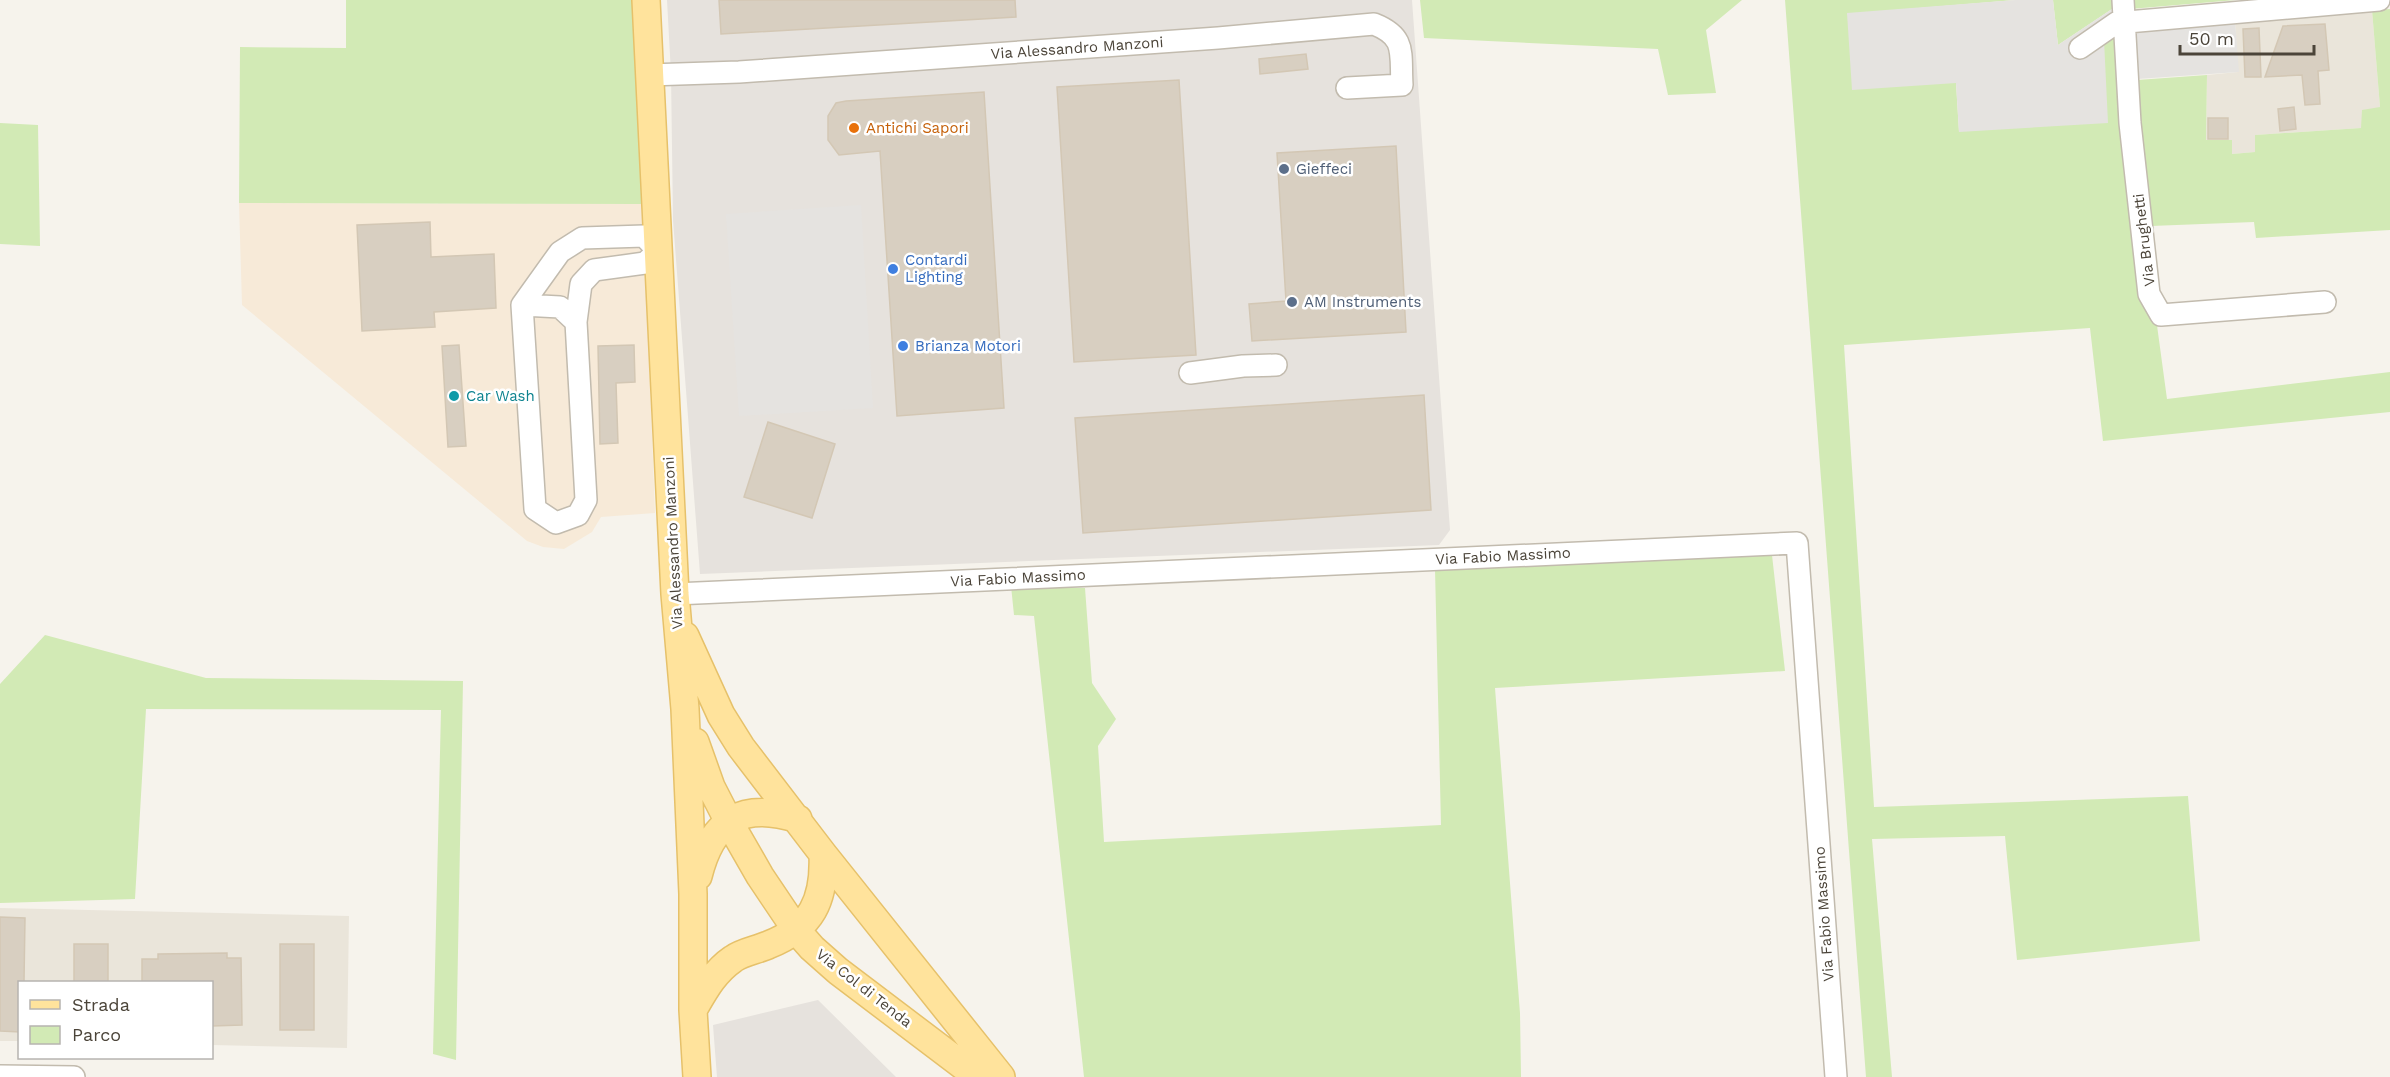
<svg xmlns="http://www.w3.org/2000/svg" width="2390" height="1077" font-family="'Work Sans',sans-serif">
	<style>
		.residential { fill: #eae5da }
		.commercial { fill: #f7ead8 }
		.industrial { fill: #e6e2dd }
		.green { fill: #d2eab5 }
		.parking { fill: #e5e3e0 }
		.building { fill: #d8cfc1; stroke: #d3c7b4; stroke-width: 1.5 }
		.lines { fill: none; stroke-linecap: round; stroke-linejoin: round }
		.minor-casing { stroke: #c2bbae; stroke-width: 24 }
		.major-casing { stroke: #e6c16a; stroke-width: 30 }
		.minor { stroke: #fff; stroke-width: 21 }
		.major { stroke: #ffe39c; stroke-width: 27 }
		.food-dot { fill: #e8710a; stroke: #fff; stroke-width: 2 }
		.service-dot { fill: #5c6f8a; stroke: #fff; stroke-width: 2 }
		.shop-dot { fill: #3f7fe0; stroke: #fff; stroke-width: 2 }
		.culture-dot { fill: #0f9aa8; stroke: #fff; stroke-width: 2 }
		.labels { text-anchor: middle; stroke-width: 5; stroke-linejoin: round; paint-order: stroke }
		.street-label { font-size: 15px; fill: #4b4439; stroke: #fff }
		.food-label { font-size: 15px; fill: #c56008; stroke: #fff; text-anchor: start }
		.service-label { font-size: 15px; fill: #4e5e75; stroke: #fff; text-anchor: start }
		.shop-label { font-size: 15px; fill: #366cbe; stroke: #fff; text-anchor: start }
		.culture-label { font-size: 15px; fill: #0d838f; stroke: #fff; text-anchor: start }
	</style>
	<rect width="100%" height="100%" fill="#f6f3ec"/>
	<path class="residential" d="M2372 10 2380 107 2361 128 2255 135V152L2232 154 2231 140H2206L2207 75 2238 72 2235 21Z
		M0 908 349 916 347 1048 212 1045V982H20L19 1041H0Z"/>
	<path class="commercial" d="M239 203 643 204 655 513 601 517 592 532 564 549 543 547 527 541 242 305Z"/>
	<path class="industrial" d="M667 0H1412L1450 530 1439 545 700 574 673 220 671 74Z
		M818 1000 896 1077H717L713 1025Z"/>
	<path class="green" d="M346 0H636L643 204 239 203 240 47 346 48Z
		M1420 0H1742L1706 30 1716 93 1668 95 1658 49 1424 38Z
		M1785 0H2015L1847 14 1956 83 1959 132 2117 31 2167 399 2390 372V412L2103 441 2090 328 1844 345 1874 807 2188 796 2200 941 2017 960 2005 836 1872 839 1892 1077H1866Z
		M2053 0H2114L2115 7 2058 45Z
		M2129 0H2236L2130 9Z
		M2390 9V230L2256 238 2254 222 2151 226 2139 123 2137 80 2207 75 2206 140H2232V154L2255 152V135L2361 128 2362 110 2380 107 2372 10Z
		M0 123 38 125 40 246 0 244Z
		M1772 555 1785 671 1495 688 1520 1013 1521 1077H1084L1034 616 1014 615 1011 586 1085 588 1092 683 1116 719 1098 746 1104 842 1441 825 1435 569Z
		M45 635 206 678 463 681 456 1060 433 1054 441 710 146 709 135 899 0 903V684Z"/>
	<path class="parking" d="M2015 0H2053L2058 45 2115 7 2117 31 2104 40 2108 123 1959 132 1956 83 1852 90 1847 13Z
		M2235 21 2239 72 2137 79 2134 29Z
		M861 205 873 408 739 416 726 214Z"/>
	<path class="building" d="M719 0H1015L1016 17 721 34Z
		M2325 24 2329 70 2318 71 2320 104 2305 105 2302 75 2265 77 2283 26Z
		M2259 28 2261 77H2245L2243 29Z
		M1306 54 1308 69 1260 74 1259 59Z
		M1179 80 1196 355 1074 362 1057 87Z
		M984 92 1004 408 897 416 880 151 839 155 828 140V116L836 103 846 101Z
		M2294 107 2296 129 2280 131 2278 109Z
		M2208 118H2228V139H2208Z
		M1396 146 1406 332 1252 341 1249 304 1286 301 1277 153Z
		M430 222 431 257 494 254 496 308 434 312 435 327 362 331 357 225Z
		M459 345 466 446 448 447 442 346Z
		M634 345 635 382 616 383 618 443 600 444 598 346Z
		M1424 395 1431 510 1083 533 1075 418Z
		M768 422 835 444 812 518 744 497Z
		M0 917 25 918 24 982H20V1032L0 1031Z
		M74 944H108V982H74Z
		M280 944H314V1030H280Z
		M227 953V958H241L242 1025 212 1026V982H142V959H158V954Z"/>
	<g class="lines">
		<defs>
			<path id="minor" d="M2123 0 2130 123 2149 294 2161 315 2325 302
				M2080 48 2116 23 2379 0
				M649 75 739 72 1218 38 1374 24C1407 37 1400 53 1402 85L1347 88
				M522 305 560 252 582 238 644 236 658 251 645 263 594 270 581 284 576 322 586 500 578 515 556 523 535 509 522 305 560 307 576 322
				M1190 373 1243 366 1276 365
				M675 594 1797 543 1836 1077
				M0 1076 74 1077"/>
			<path id="major" d="M646 0 675 594 685 709 693 894V1010L697 1077
				M685 636 721 715 741 747 823 854 1001 1077
				M695 742 711 787 729 822 760 876 797 931 812 948 838 971 978 1077
				M698 876C712 820 742 801 798 819
				M693 1010C704 991 714 972 733 959 742 952 757 950 768 945 812 928 825 900 823 854"/>
		</defs>
		<use href="#minor" class="minor-casing"/>
		<use href="#major" class="major-casing"/>
		<use href="#minor" class="minor"/>
		<use href="#major" class="major"/>
	</g>
	<circle class="food-dot" cx="854" cy="128" r="6"/>
	<g class="service-dot">
		<circle cx="1284" cy="169" r="6"/>
		<circle cx="1292" cy="302" r="6"/>
	</g>
	<g class="shop-dot">
		<circle cx="893" cy="269" r="6"/>
		<circle cx="903" cy="346" r="6"/>
	</g>
	<circle class="culture-dot" cx="454" cy="396" r="6"/>
	<g class="labels">
		<g class="street-label">
			<text transform="translate(1077 48) rotate(-4)" y="5">Via Alessandro Manzoni</text>
			<text transform="translate(2144 240) rotate(-97)" y="5">Via Brughetti</text>
			<text transform="translate(673 543) rotate(-93)" y="5">Via Alessandro Manzoni</text>
			<text transform="translate(1503 556) rotate(-3)" y="5">Via Fabio Massimo</text>
			<text transform="translate(1018 578) rotate(-3)" y="5">Via Fabio Massimo</text>
			<text transform="translate(1824 914) rotate(-94)" y="5">Via Fabio Massimo</text>
			<text transform="translate(864 988) rotate(38)" y="5">Via Col di Tenda</text>
		</g>
		<g class="food-label">
			<text x="866" y="133">Antichi Sapori</text>
		</g>
		<g class="service-label">
			<text x="1296" y="174">Gieffeci</text>
			<text x="1304" y="307">AM Instruments</text>
		</g>
		<g class="shop-label">
			<text x="905" y="265">Contardi<tspan x="905" dy="17">Lighting</tspan></text>
			<text x="915" y="351">Brianza Motori</text>
		</g>
		<g class="culture-label">
			<text x="466" y="401">Car Wash</text>
		</g>
	</g>
	<rect x="18" y="981" width="195" height="78" fill="#ffffff" stroke="#b7b4b0" stroke-width="1.5"/>
	<rect x="30" y="1000" width="30" height="9" fill="#ffe39c" stroke="#b7b4b0" stroke-width="1.5"/>
	<text x="72" y="1011" font-size="18" fill="#4b4439">Strada</text>
	<rect x="30" y="1026" width="30" height="18" fill="#d2eab5" stroke="#b7b4b0" stroke-width="1.5"/>
	<text x="72" y="1041" font-size="18" fill="#4b4439">Parco</text>
	<path d="M2180 45v9h134v-9" fill="none" stroke="#4b4439" stroke-width="3"/>
	<text x="2189" y="45" font-size="18" fill="#4b4439" stroke="#ffffff" stroke-width="4.5" paint-order="stroke">50 m</text>
</svg>
